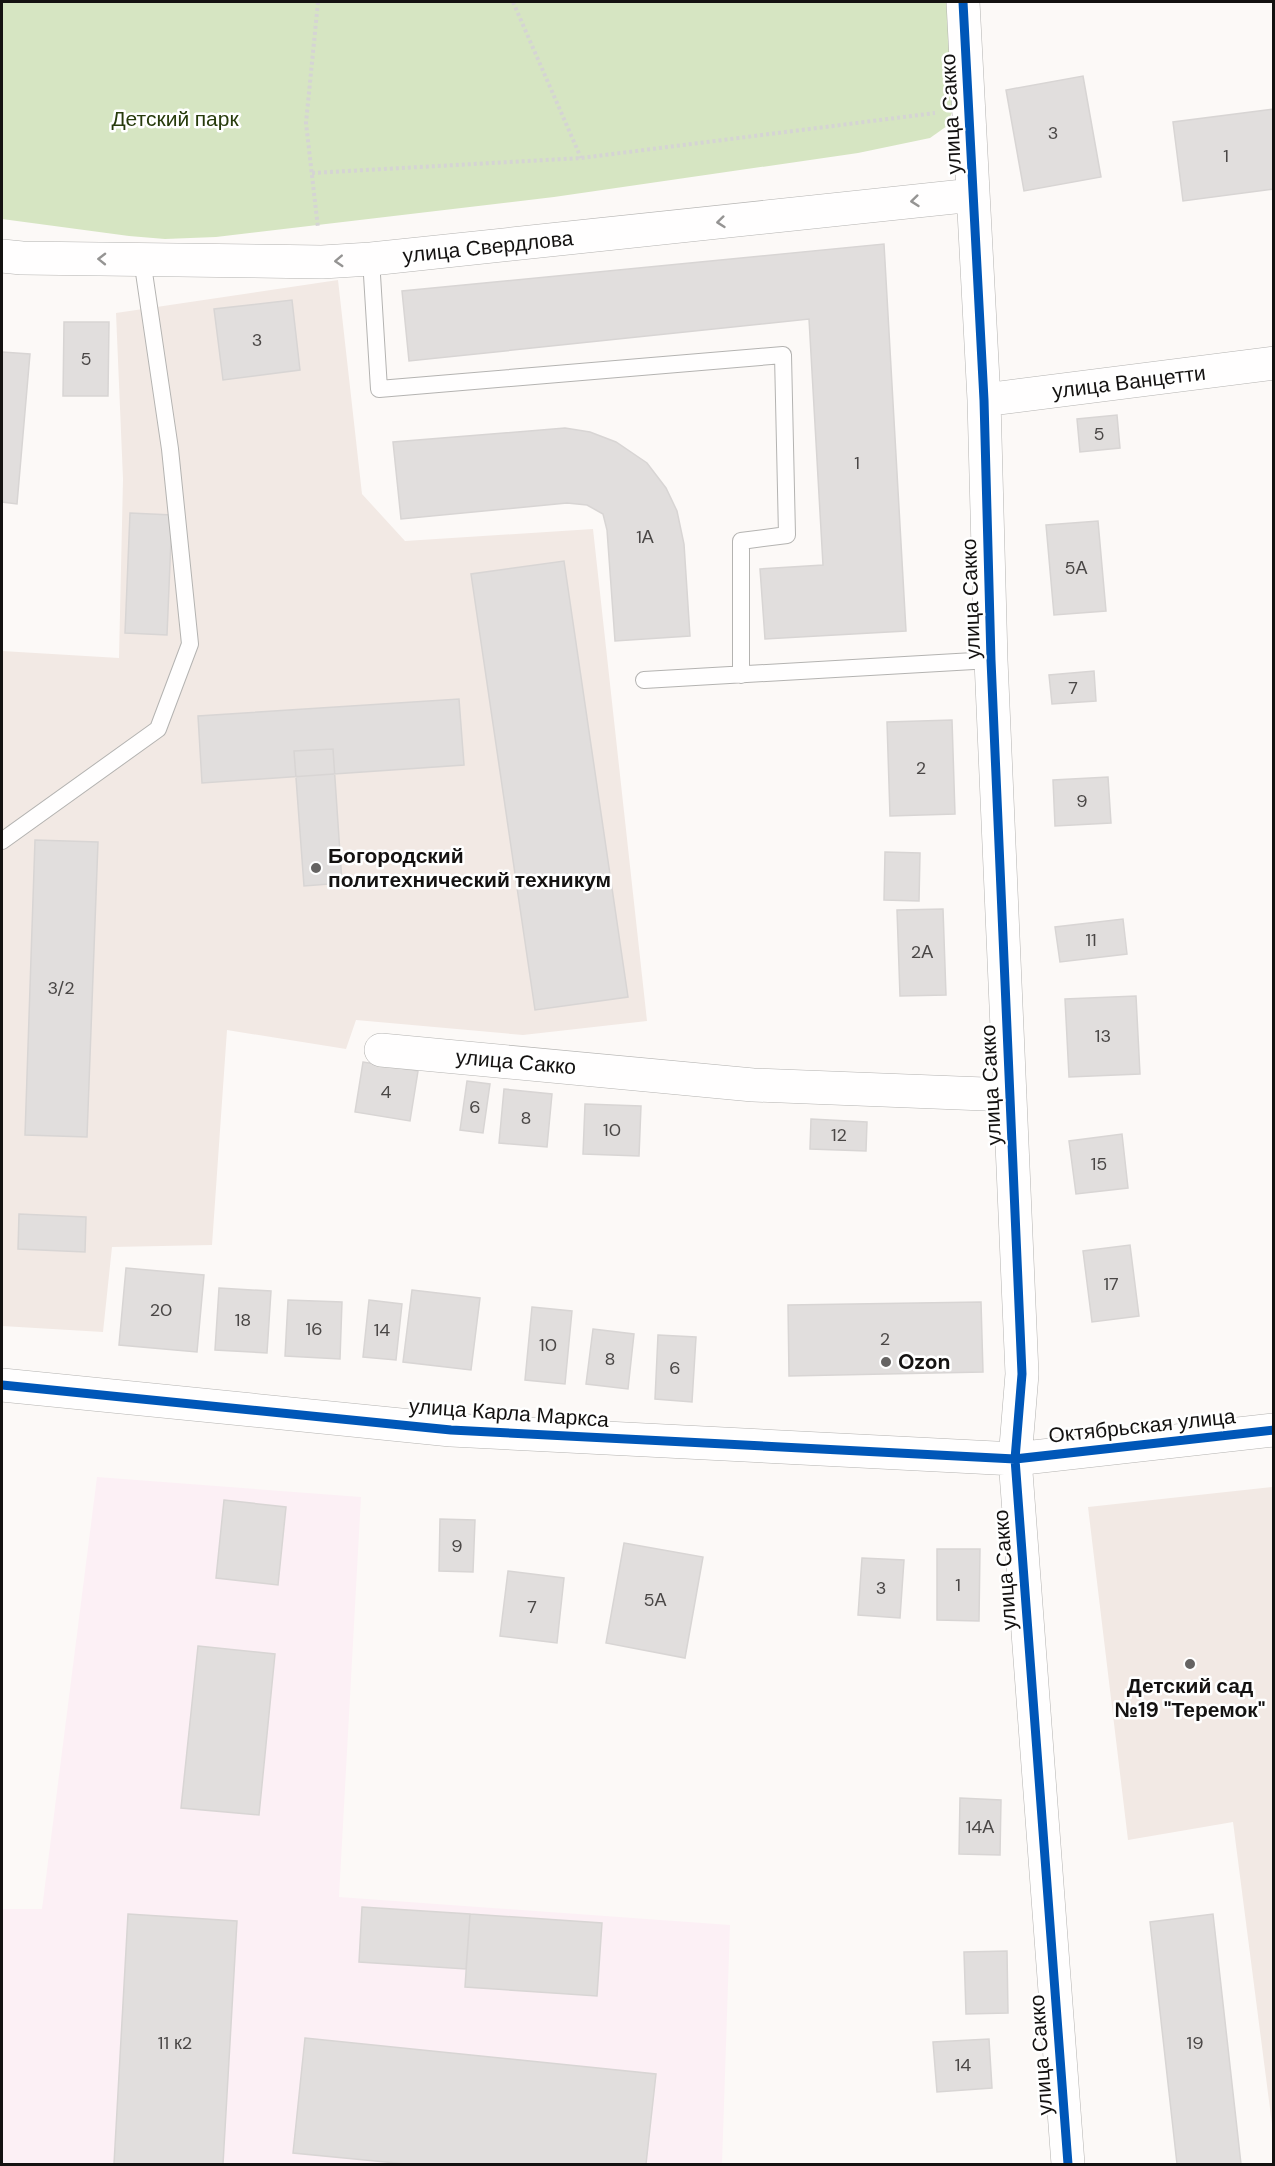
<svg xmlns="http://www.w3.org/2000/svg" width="1275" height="2166" font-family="'DM Sans',sans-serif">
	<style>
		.built { fill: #f2e9e4 }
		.industrial { fill: #fcf0f5 }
		.green { fill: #d6e5c2 }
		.building { fill: #e1dedd; stroke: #d8d5d4; stroke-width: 1.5 }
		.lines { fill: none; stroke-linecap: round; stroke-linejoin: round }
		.service-casing { stroke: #b4b3b1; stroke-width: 18 }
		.minor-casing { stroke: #b4b3b1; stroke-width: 34 }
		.path { stroke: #d5d4d4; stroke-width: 4; stroke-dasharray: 3 3; stroke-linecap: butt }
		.service { stroke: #fffefe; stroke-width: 16 }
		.minor { stroke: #fffefe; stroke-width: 33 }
		.cycleway-casing { stroke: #fff; stroke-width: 13 }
		.cycleway { stroke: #0057b8; stroke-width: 9 }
		.oneway { stroke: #959493 }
		.poi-dot { fill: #656362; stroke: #fff; stroke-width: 2 }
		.labels { text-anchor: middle; stroke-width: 5; stroke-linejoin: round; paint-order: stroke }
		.number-label { font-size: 18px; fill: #4a4746 }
		.street-label { font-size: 21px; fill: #141211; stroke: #fff }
		.park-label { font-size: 21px; fill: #273b0c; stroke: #fff }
		.poi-label { font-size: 21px; font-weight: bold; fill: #141211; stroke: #fff; text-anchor: start }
	</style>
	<rect width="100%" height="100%" fill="#fcf9f7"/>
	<path class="built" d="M338 280 362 494 405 541 593 529 647 1021 523 1035 356 1020 346 1049 227 1030 212 1245 112 1247 103 1332 2 1326V651L119 658 123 479 116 313Z
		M1273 1487H1274L1273 2132 1233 1822 1128 1840 1088 1507Z"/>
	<path class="industrial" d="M97 1477 361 1497 339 1897 730 1925 722 2164H2V1909H42Z"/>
	<path class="green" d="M2 2H948L953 109 947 126 930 138 858 153 554 197 216 237 165 239 129 236 2 219Z"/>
	<path class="building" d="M1083 76 1101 177 1024 191 1006 90Z
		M1274 109V189L1183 201 1173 122Z
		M884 244 906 631 765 639 760 569 823 565 809 319 409 361 402 291Z
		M292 300 300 370 223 380 214 309Z
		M64 322H109L108 396H63Z
		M2 352 30 354 17 504 2 502Z
		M1117 415 1120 448 1080 452 1077 419Z
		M565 428 590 432 616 442 647 463 666 488 677 511 684 544 690 636 615 641 607 530 603 514 587 505 567 503 401 519 393 442Z
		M130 513 172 515 167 635 125 633Z
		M1098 521 1106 611 1054 615 1046 525Z
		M564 561 628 997 535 1010 471 574Z
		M1094 671 1096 701 1052 704 1049 675Z
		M459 699 464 765 202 783 198 716Z
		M952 720 955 814 890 816 887 722Z
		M333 749 342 883 304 886 294 751Z
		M1108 777 1111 823 1055 826 1053 780Z
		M35 840 98 842 87 1137 25 1135Z
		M885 852 920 853 919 901 884 900Z
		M943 909 946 995 900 996 897 910Z
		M1123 919 1127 954 1060 962 1055 927Z
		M1136 996 1140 1074 1069 1077 1065 999Z
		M363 1062 418 1071 410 1121 355 1112Z
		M467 1081 490 1084 483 1133 460 1130Z
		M504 1089 552 1094 547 1147 499 1143Z
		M585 1104 641 1106 639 1156 583 1154Z
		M811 1119 867 1122 866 1151 810 1149Z
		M1122 1134 1128 1188 1076 1194 1069 1141Z
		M19 1214 86 1217 85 1252 18 1249Z
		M1130 1245 1139 1316 1092 1322 1083 1251Z
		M126 1268 204 1275 197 1352 119 1345Z
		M219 1288 271 1291 267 1353 215 1350Z
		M412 1290 480 1298 471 1370 403 1362Z
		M288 1300 342 1302 340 1359 285 1356Z
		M369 1300 402 1304 396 1360 363 1357Z
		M981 1302 983 1372 789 1376 788 1305Z
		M532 1307 572 1311 565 1384 525 1380Z
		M593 1329 634 1334 628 1389 586 1384Z
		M658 1335 696 1337 692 1402 655 1399Z
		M224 1500 286 1507 278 1585 216 1578Z
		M440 1519 475 1520 473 1572 439 1571Z
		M624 1543 703 1557 685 1658 606 1643Z
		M937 1549H980L979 1621 937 1620Z
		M862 1558 904 1560 900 1618 858 1615Z
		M508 1571 564 1578 557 1643 500 1636Z
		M198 1646 275 1654 259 1815 181 1808Z
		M960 1798 1001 1800 1000 1855 959 1854Z
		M362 1907 470 1914 466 1969 359 1962Z
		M128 1914 237 1921 223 2164H114Z
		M470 1914 602 1923 597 1996 465 1987Z
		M1213 1914 1241 2164H1177L1150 1922Z
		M1007 1951 1008 2013 966 2014 964 1952Z
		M305 2038 656 2074 646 2164H406L293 2153Z
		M989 2039 992 2088 937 2092 933 2042Z"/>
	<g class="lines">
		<defs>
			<path id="service" d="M371 259 379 389 783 355 787 535 741 541V675
				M644 680 991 660
				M2 841 158 729 190 644 170 449 142 259"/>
			<path id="minor" d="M963 2 984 400 991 660 1022 1374 1015 1459 1068 2164
				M2 256 22 258 322 262 371 259 973 195
				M984 400 1274 363
				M381 1050 753 1085 1010 1095
				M2 1385 451 1430 1015 1459 1274 1430"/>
		</defs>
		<use href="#service" class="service-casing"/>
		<use href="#minor" class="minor-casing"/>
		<path class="path" d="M318 2 306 123 318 228
			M513 2 581 158
			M312 173 581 158 935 113"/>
		<use href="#service" class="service"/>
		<use href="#minor" class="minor"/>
		<defs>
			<path id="cycleway" d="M963 2 984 400 991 660 1022 1374 1015 1459 1068 2164
				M2 1385 451 1430 1015 1459 1274 1430"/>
		</defs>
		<use href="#cycleway" class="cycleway-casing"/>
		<use href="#cycleway" class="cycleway"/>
	</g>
	<defs><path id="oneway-chevron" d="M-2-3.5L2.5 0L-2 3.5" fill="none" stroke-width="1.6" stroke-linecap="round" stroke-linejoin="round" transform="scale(1.5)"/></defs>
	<g class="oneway">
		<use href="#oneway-chevron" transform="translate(915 201) rotate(174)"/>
		<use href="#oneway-chevron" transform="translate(721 222) rotate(174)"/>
		<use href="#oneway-chevron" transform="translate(102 259) rotate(-179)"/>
		<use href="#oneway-chevron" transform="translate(339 261) rotate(177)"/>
	</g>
	<g class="poi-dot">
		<circle cx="316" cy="868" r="6"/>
		<circle cx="886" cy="1362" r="6"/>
		<circle cx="1190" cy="1664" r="6"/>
	</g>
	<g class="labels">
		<g class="number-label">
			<text x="1053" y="139">3</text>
			<text x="1226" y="162">1</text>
			<text x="257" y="346">3</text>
			<text x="86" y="365">5</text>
			<text x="1099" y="440">5</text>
			<text x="857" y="469">1</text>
			<text x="645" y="543">1А</text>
			<text x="1076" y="574">5А</text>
			<text x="1073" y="694">7</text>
			<text x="921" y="774">2</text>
			<text x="1082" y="807">9</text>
			<text x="1091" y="946">11</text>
			<text x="922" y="958">2А</text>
			<text x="61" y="994">3/2</text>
			<text x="1103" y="1042">13</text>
			<text x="386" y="1098">4</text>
			<text x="475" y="1113">6</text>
			<text x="526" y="1124">8</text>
			<text x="612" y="1136">10</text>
			<text x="839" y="1141">12</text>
			<text x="1099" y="1170">15</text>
			<text x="1111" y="1290">17</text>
			<text x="161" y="1316">20</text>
			<text x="243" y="1326">18</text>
			<text x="314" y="1335">16</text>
			<text x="382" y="1336">14</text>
			<text x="885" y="1345">2</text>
			<text x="548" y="1351">10</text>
			<text x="610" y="1365">8</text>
			<text x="675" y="1374">6</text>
			<text x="457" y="1552">9</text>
			<text x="958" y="1591">1</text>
			<text x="881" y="1594">3</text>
			<text x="655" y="1606">5А</text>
			<text x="532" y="1613">7</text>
			<text x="980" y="1833">14А</text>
			<text x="175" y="2049">11 к2</text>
			<text x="1195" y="2049">19</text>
			<text x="963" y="2071">14</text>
		</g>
		<g class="street-label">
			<text transform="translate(951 114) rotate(-93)" y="7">улица Сакко</text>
			<text transform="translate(488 247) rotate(-6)" y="7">улица Свердлова</text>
			<text transform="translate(1129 382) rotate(-7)" y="7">улица Ванцетти</text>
			<text transform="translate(971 599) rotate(-92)" y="7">улица Сакко</text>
			<text transform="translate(516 1062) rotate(5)" y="7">улица Сакко</text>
			<text transform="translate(991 1085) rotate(-93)" y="7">улица Сакко</text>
			<text transform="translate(509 1413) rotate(4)" y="7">улица Карла Маркса</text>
			<text transform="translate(1142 1426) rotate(-6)" y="7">Октябрьская улица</text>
			<text transform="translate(1005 1570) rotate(-94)" y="7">улица Сакко</text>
			<text transform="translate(1041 2055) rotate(-94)" y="7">улица Сакко</text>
		</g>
		<g class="park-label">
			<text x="175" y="126">Детский парк</text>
		</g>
		<g class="poi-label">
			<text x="328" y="863">Богородский<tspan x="328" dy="24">политехнический техникум</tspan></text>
			<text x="898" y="1369">Ozon</text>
			<text x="1190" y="1693" text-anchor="middle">Детский сад<tspan x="1190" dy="24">№19 "Теремок"</tspan></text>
		</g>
	</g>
	<rect width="1275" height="2166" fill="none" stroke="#141211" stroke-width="6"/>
</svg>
